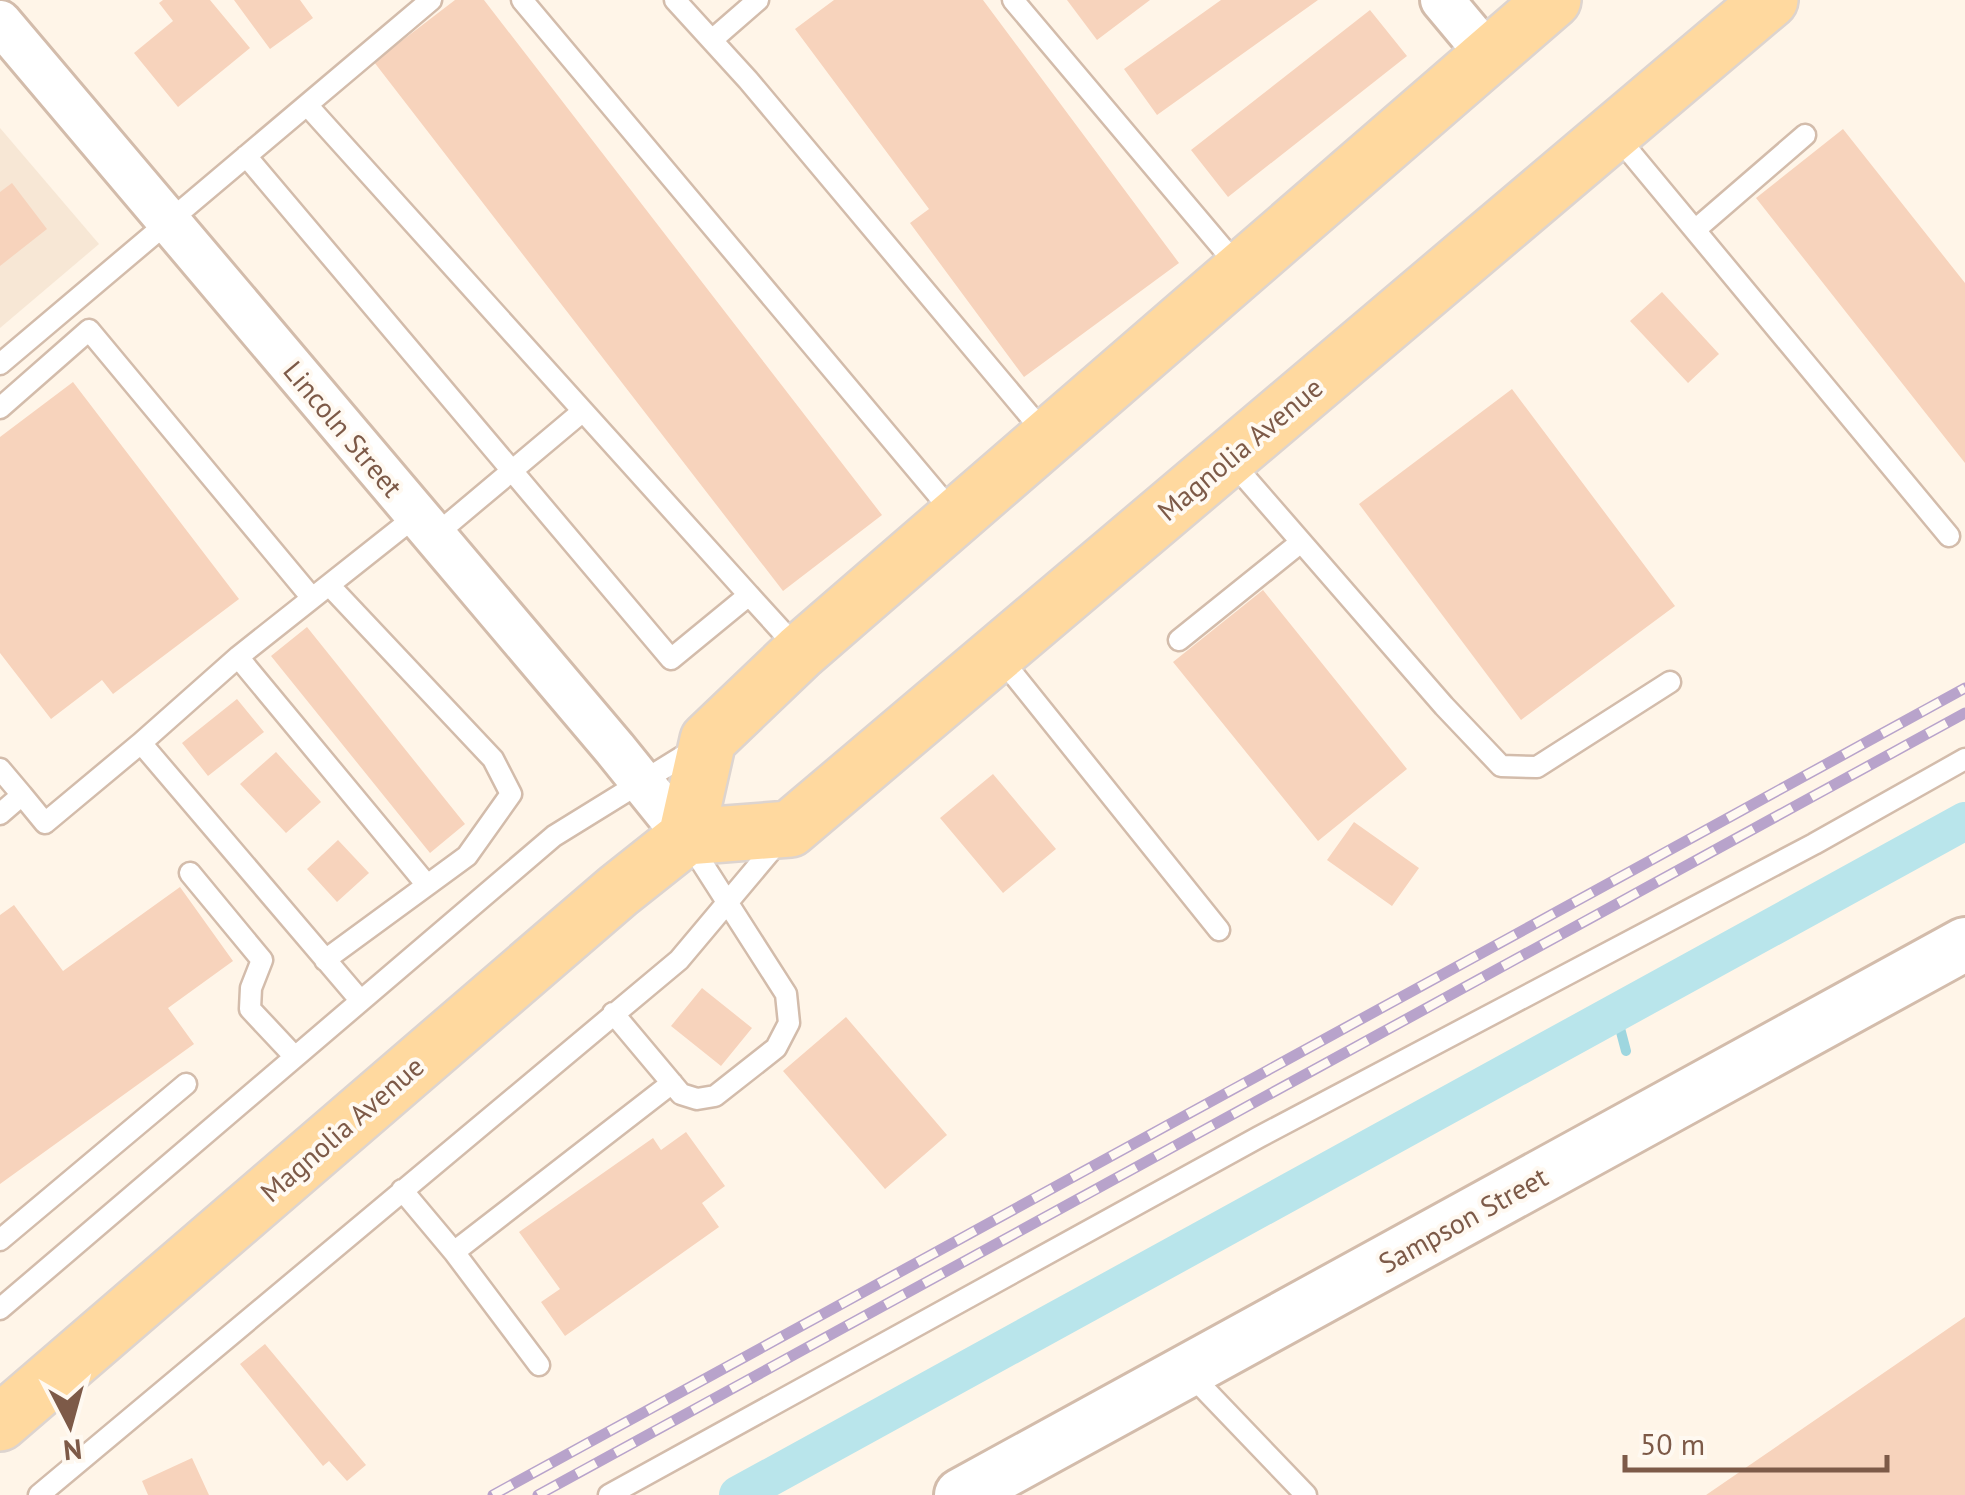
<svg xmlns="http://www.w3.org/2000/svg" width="1965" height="1495" font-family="'PT Sans',sans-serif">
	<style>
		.residential { fill: #f7e7d5 }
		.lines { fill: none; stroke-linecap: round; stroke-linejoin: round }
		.stream { stroke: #9ed6df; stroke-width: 10 }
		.canal { stroke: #b9e5eb; stroke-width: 38 }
		.building { fill: #f7d3bc }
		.service-casing { stroke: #d3bcab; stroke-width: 25 }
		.minor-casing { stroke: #d3bcab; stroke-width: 48 }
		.tertiary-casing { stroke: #d3bcab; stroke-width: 58 }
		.primary-casing { stroke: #ddd4cf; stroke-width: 60 }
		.service { stroke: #fff; stroke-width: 20 }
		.minor { stroke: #fff; stroke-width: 42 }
		.tertiary { stroke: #fff; stroke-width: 52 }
		.primary { stroke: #ffd99f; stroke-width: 55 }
		.rail-casing { stroke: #b8a3cb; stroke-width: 11 }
		.rail { stroke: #fff9f1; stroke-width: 8; stroke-dasharray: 22; stroke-linecap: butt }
		.labels { text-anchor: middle; stroke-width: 8; stroke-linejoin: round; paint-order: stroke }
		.street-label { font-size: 28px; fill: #7d5a48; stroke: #fff9f1 }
	</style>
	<rect width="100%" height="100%" fill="#fff5e8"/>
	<path class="residential" d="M0 128 99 244 0 328Z"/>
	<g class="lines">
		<path class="stream" d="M1616 1013 1626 1051"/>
		<path class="canal" d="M738 1495 1965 821"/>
	</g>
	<path class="building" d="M163 0H210L250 48 178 107 134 53 173 21 159 3Z
		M234 0H300L313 18 270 49Z
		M455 0H484L882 515 783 591 374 62Z
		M834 0H983L1179 263 1024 377 910 223 929 209 795 29Z
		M1067 0H1150L1097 40Z
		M1221 0H1318L1157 115 1124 69Z
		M1370 10 1407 56 1228 197 1191 150Z
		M1843 129 1965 283V463L1756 198Z
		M12 183 47 229 0 266V192Z
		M1662 292 1719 354 1688 383 1630 321Z
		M73 382 239 599 113 694 102 680 51 719 0 653V437Z
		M1512 389 1675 606 1521 720 1359 504Z
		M1263 590 1407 769 1318 841 1173 662Z
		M307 627 465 824 430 853 271 656Z
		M237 699 264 732 208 776 182 743Z
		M276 752 321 802 286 833 240 784Z
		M993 774 1056 849 1003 893 940 818Z
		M1354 822 1419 868 1392 906 1327 860Z
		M338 840 369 873 337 902 307 869Z
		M180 887 233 961 168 1008 194 1044 0 1184V915L14 905 63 971Z
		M702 988 752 1028 721 1066 671 1026Z
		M846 1017 947 1135 885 1189 783 1071Z
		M686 1132 725 1186 702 1203 719 1227 565 1336 541 1302 560 1289 519 1232 653 1138 661 1150Z
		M1965 1317V1495H1706Z
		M265 1344 366 1465 347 1481 329 1461 323 1466 240 1364Z
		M192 1458 209 1495H148L142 1481Z"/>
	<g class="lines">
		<defs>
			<path id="service" d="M522 0 955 515
				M675 0 748 80 1046 435
				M1013 0 1241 270
				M712 40 758 0
				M307 105 749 595
				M1615 134 1949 536
				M246 156 671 659 749 595 799 650
				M1695 230 1805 135
				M0 364 431 0
				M0 408 89 330 312 598
				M1230 460 1444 706 1501 766 1537 767 1670 682
				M433 537 583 411
				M1179 640 1301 542
				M998 655 1219 930
				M238 657 427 885
				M0 769 22 795 0 814
				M22 795 45 823 141 743
				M190 873 262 960 251 988 250 1009 295 1057
				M325 960 467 856 511 794 493 759 329 585
				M360 1000 141 743 238 657 416 516
				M613 1013 681 1094 697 1099 715 1096 776 1048 789 1023 786 994 688 841
				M402 1190 454 1252 672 1083
				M0 1240 186 1084
				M454 1252 539 1365
				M0 1309 554 836 698 747
				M1190 1374 1306 1495
				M39 1495 679 960 779 841
				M609 1495 1259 1137 1814 844 1965 759"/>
			<path id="minor" d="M1442 0 1488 55
				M0 22 615 749 686 837"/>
			<path id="tertiary" d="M961 1495 1965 944"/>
			<path id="primary" d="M686 837 708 740 800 652 1553 0
				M0 1423 618 891 686 837 790 829 1770 0"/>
		</defs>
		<use href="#service" class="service-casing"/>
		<use href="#minor" class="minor-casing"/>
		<use href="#tertiary" class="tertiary-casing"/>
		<use href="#primary" class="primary-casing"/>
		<use href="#service" class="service"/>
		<use href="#minor" class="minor"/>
		<use href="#tertiary" class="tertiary"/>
		<use href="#primary" class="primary"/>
		<defs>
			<path id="rail" d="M493 1495 1965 688
				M538 1495 1965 713"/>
		</defs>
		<use href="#rail" class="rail-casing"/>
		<use href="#rail" class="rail"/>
	</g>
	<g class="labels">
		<g class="street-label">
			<text transform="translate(343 429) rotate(50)" y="10">Lincoln Street</text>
			<text transform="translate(1240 449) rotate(-40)" y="10">Magnolia Avenue</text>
			<text transform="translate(342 1129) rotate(-41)" y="10">Magnolia Avenue</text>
			<text transform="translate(1463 1220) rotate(-29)" y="10">Sampson Street</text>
		</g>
	</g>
	<g transform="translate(70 1425) rotate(174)" stroke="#fff9f1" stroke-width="8" paint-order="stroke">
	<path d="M0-8L18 38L0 25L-18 38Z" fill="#7d5a48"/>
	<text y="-15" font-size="28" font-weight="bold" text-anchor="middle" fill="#7d5a48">N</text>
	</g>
	<path d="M1625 1455v15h262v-15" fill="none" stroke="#7d5a48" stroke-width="5"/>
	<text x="1640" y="1455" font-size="30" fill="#7d5a48" stroke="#fff9f1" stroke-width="8" paint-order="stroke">50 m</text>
</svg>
